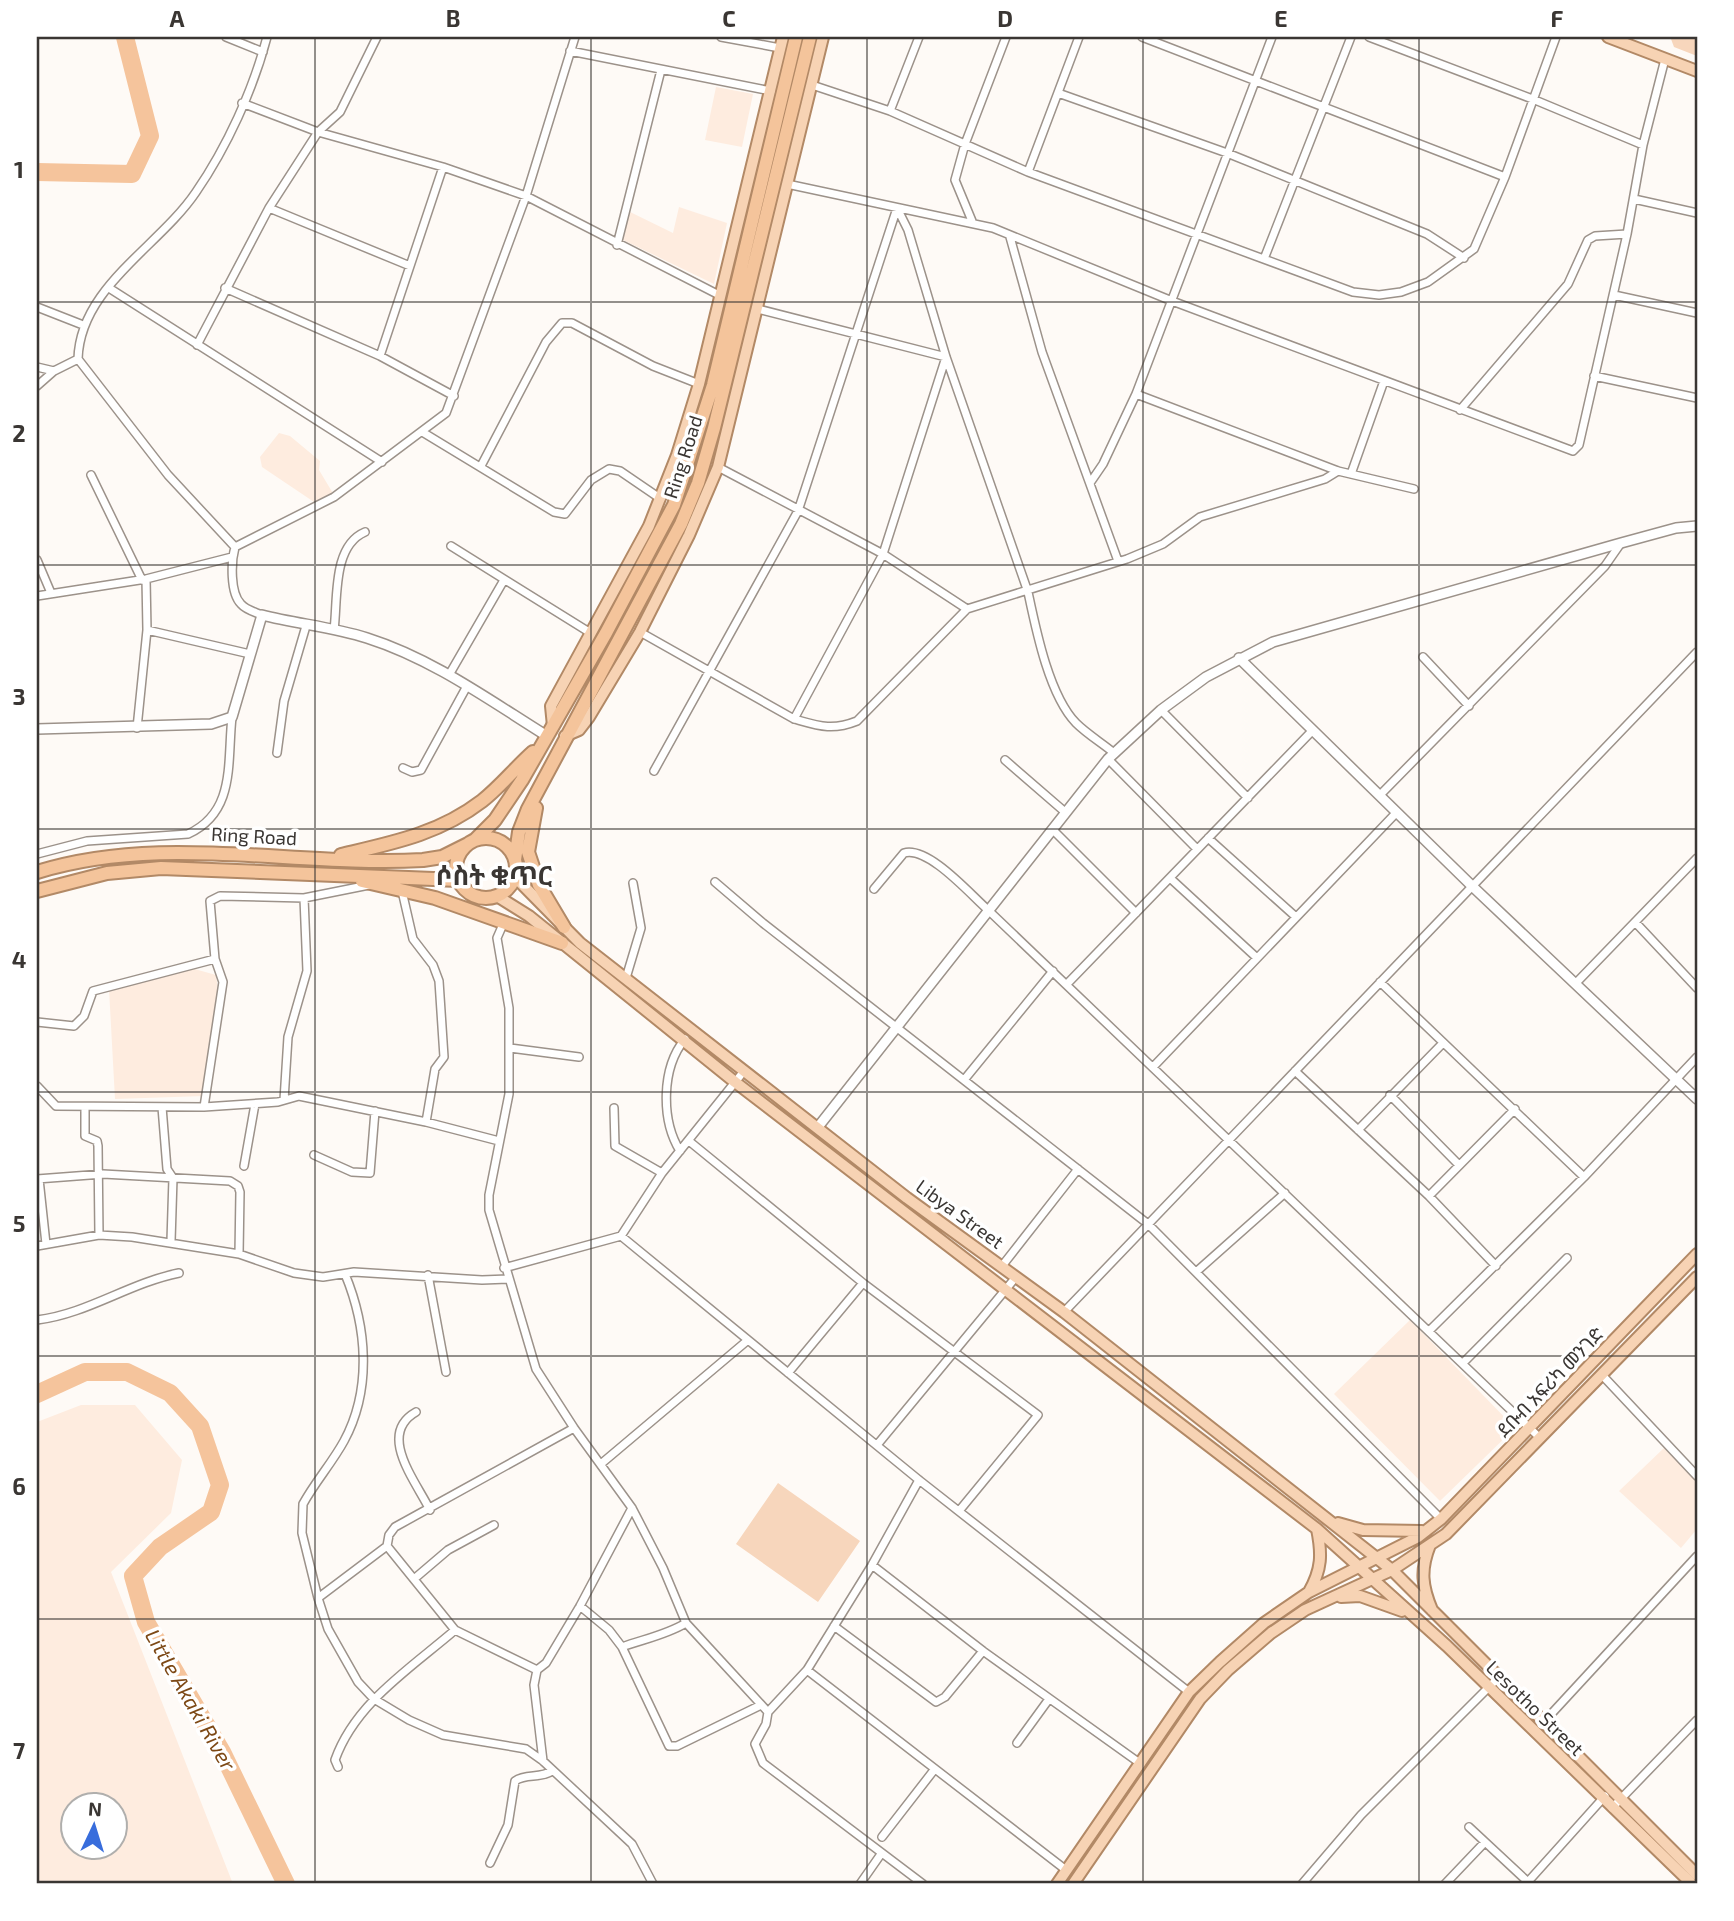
<svg xmlns="http://www.w3.org/2000/svg" width="1734" height="1921" font-family="'Exo 2','Noto Sans Ethiopic',sans-serif">
	<style>
		.built { fill: #feecdf; fill-rule: evenodd }
		.green { fill: #f7d6bc }
		.lines { fill: none; stroke-linecap: round; stroke-linejoin: round }
		.river { stroke: #f5c49c; stroke-width: 18 }
		.minor-casing { stroke: #9c928a; stroke-width: 10 }
		.tertiary-casing { stroke: #9c928a; stroke-width: 12 }
		.primary-casing { stroke: #b28966; stroke-width: 14 }
		.trunk-casing { stroke: #b28966; stroke-width: 16 }
		.minor { stroke: #fff; stroke-width: 7 }
		.tertiary { stroke: #fff; stroke-width: 9 }
		.primary { stroke: #f7d3b4; stroke-width: 10 }
		.trunk { stroke: #f4c49b; stroke-width: 12 }
		.grid { fill: none; stroke: #3a3633; stroke-width: 2; stroke-opacity: 0.55 }
		.labels { text-anchor: middle; stroke-width: 7; stroke-linejoin: round; paint-order: stroke }
		.street-label { font-size: 19px; fill: #3a3633; stroke: #fff }
		.water-label { font-size: 21px; font-style: italic; fill: #7d4916; stroke: #fff }
		.district-label { font-size: 26px; font-weight: bold; fill: #3a3633; stroke: #fff }
		.neatline { fill: none; stroke: #3a3633; stroke-width: 2.5 }
		.grid-label { font-size: 23px; text-anchor: middle; font-weight: bold; fill: #3a3633 }
	</style>
	<rect width="100%" height="100%" fill="#fefaf6"/>
	<path class="built" d="M716 87 753 94 742 147 705 140Z
		M679 207 727 223 714 284 619 238 626 210 673 233Z
		M279 433 290 436 320 461 319 470 334 495 317 504 262 467 260 457Z
		M191 968 216 975 220 1003 204 1096 115 1099 109 989Z
		M1410 1320 1515 1428 1440 1501 1334 1394Z
		M81 1405H135L182 1460 171 1513 111 1572 233 1884H37V1422ZM74 1806H116V1848H74Z
		M1664 1448 1697 1481V1529L1681 1548 1619 1491Z"/>
	<path class="green" d="M1664 37H1697V56L1674 47 1671 39Z
		M778 1483 860 1541 818 1602 736 1544Z"/>
	<g class="lines">
		<path class="river" d="M37 172 132 174 150 136 125 37
			M37 1394 85 1372H127L170 1393 200 1426 220 1485 211 1512 160 1547 133 1576 146 1622 222 1752 286 1884"/>
		<defs>
			<path id="minor" d="M226 37 263 52
				M721 37 780 48
				M1142 37 1505 177
				M1369 37 1535 100 1643 145
				M570 51 771 91
				M812 85 890 111 1028 172 1353 292 1379 295 1401 292 1428 282 1474 249 1505 177 1556 37
				M1058 93 1227 153 1427 234 1464 258
				M242 103 318 132 443 167 526 196 721 296
				M890 111 919 37
				M1028 172 1079 37
				M787 184 993 228 1172 301 1573 451 1579 445 1627 234 1643 145 1665 59
				M1634 199 1697 213
				M269 208 410 266
				M897 208 908 230 946 357 1028 592C1036 630 1049 695 1076 723 1087 734 1102 743 1114 753
				M972 221 955 180 965 144 1006 37
				M1010 237 1042 352 1118 561
				M617 245 661 70
				M1264 259 1351 37
				M109 288 382 462
				M225 288 380 356 454 396
				M1614 295 1697 313
				M37 307 83 325
				M758 309 946 357 883 554 794 719
				M197 345 269 208 318 132 340 112 377 37
				M380 356 443 167
				M37 367 54 371
				M1594 376 1697 398
				M37 386 54 371 78 359
				M1136 394 1338 471 1414 489
				M1460 410 1568 284 1588 240 1595 236 1627 234
				M424 433 554 512 565 514 591 480 609 469 620 471 661 499
				M481 466 546 342 562 323H572L653 366 699 384
				M718 467 883 554 967 609
				M1351 474 1384 381
				M91 475 142 580
				M1090 483 1103 464 1136 394 1272 37
				M451 546 589 632
				M235 547 334 497 446 413 526 196 575 37
				M37 560 51 593
				M37 596 146 579 232 557
				M262 615C255 612 246 610 241 604 230 593 231 562 235 547L168 475 78 359C80 287 159 247 196 192 227 147 253 90 267 37
				M147 630 250 654
				M334 630C338 599 332 546 365 532
				M640 632 794 719C819 726 832 731 857 721L967 609 1127 559 1163 544 1200 517 1325 479 1338 471
				M1423 657 1469 706
				M449 675 504 580
				M1161 710 1248 798
				M137 728 147 630 146 579
				M277 753 284 701 306 626
				M1108 759 1197 849
				M1005 760 1065 812
				M403 768 412 772 421 770 467 686
				M654 771 798 511 897 208
				M1380 795 1605 566 1621 543
				M1052 829 1136 913
				M1208 838 1296 917
				M37 854 87 841 188 834C236 812 227 763 232 717
				M1170 878 1257 958
				M715 882 763 923 1148 1224 1441 1519
				M874 889 904 853C928 846 969 893 987 909L1540 1438
				M402 891 413 939 433 965 439 981 444 1057 435 1069 426 1122
				M504 922 497 938 509 1008V1094L489 1195V1210L536 1369 574 1428 632 1508 663 1568 686 1623 768 1712 766 1724 755 1744 763 1763 923 1884
				M1635 922 1697 988
				M626 978 641 928 633 883
				M1380 982 1584 1177
				M1576 983 1697 858
				M1067 984 1312 731
				M37 1022 74 1026 84 1016 93 991 215 959
				M510 1048 579 1057
				M1153 1067 1397 812
				M1295 1071 1429 1196 1496 1266
				M964 1080 1053 971
				M37 1086 56 1106 204 1107 278 1102 299 1096 426 1122 499 1141
				M1390 1095 1459 1165
				M284 1100 288 1037 307 971 304 898
				M162 1107 167 1169 173 1178 171 1241
				M204 1107 223 982 215 959 210 901 220 896 304 898 369 885
				M85 1108V1136L97 1141 98 1146 99 1235
				M614 1108 615 1146 662 1173
				M1358 1130 1443 1043
				M689 1141 863 1283 1038 1415 959 1511
				M680 1151C661 1120 661 1068 685 1039
				M314 1155 352 1172 370 1173 375 1111
				M244 1166 255 1104
				M37 1179 103 1174 230 1181 238 1186 240 1192 239 1254
				M39 1179 46 1244
				M1429 1196 1515 1109
				M621 1236 919 1480 1189 1692
				M37 1246 99 1235 132 1237 239 1254 294 1273 323 1277 354 1272 482 1280 508 1279
				M1002 1266 1078 1169
				M504 1268 621 1236 662 1173 744 1071
				M1196 1272 1285 1193
				M345 1274C367 1327 372 1389 344 1441 332 1463 315 1482 303 1504L302 1533 318 1598 328 1629 358 1682 374 1699 409 1720 443 1735 526 1749 543 1761 632 1844 653 1884
				M428 1275 446 1372
				M1064 1312 1697 652
				M37 1320C87 1314 129 1283 179 1273
				M1429 1331 1584 1177 1697 1057
				M1463 1363 1567 1258
				M788 1373 863 1283
				M1602 1375 1697 1476
				M416 1412C377 1434 415 1480 430 1510
				M877 1445 1016 1277
				M602 1463 748 1340
				M387 1546 455 1630 537 1670
				M872 1565 983 1651 1141 1764
				M414 1579 448 1550 494 1525
				M318 1598 387 1546 389 1535 395 1527 574 1428
				M580 1606 609 1630 622 1647 669 1746H677L761 1705
				M834 1626 936 1702 945 1697 983 1651
				M622 1647C644 1639 666 1635 686 1623
				M807 1670 1066 1870
				M768 1712 807 1670 872 1565 919 1480
				M1541 1725 1697 1556
				M1017 1743 1049 1699
				M543 1761 534 1685 537 1670 546 1663 580 1606 632 1508
				M338 1767 335 1760C355 1703 411 1668 455 1630
				M1612 1808 1697 1720
				M1469 1827 1528 1882
				M882 1837 934 1770
				M490 1863 508 1825 515 1781C526 1773 540 1779 552 1771
				M860 1884 881 1854
				M1302 1884 1361 1815 1499 1677
				M1445 1884 1485 1842
				M1526 1884 1605 1796"/>
			<path id="tertiary" d="M1239 658 1472 886 1697 1099
				M37 729 211 724 232 717 262 615C297 624 333 627 367 638 433 659 489 700 547 736
				M818 1127 1108 759 1161 710 1206 677 1273 642 1621 543 1676 528 1697 526"/>
			<path id="primary" d="M1608 37 1697 71
				M553 726 551 706 649 526 677 455 699 384 783 37
				M565 736 579 730 589 717 640 632 689 535 718 467 823 37
				M515 877 580 943 907 1198 1064 1312 1392 1570 1697 1875
				M497 896 529 916 735 1082 1317 1529 1447 1646 1692 1884
				M1338 1523 1363 1530 1422 1531
				M1430 1545C1420 1570 1422 1586 1432 1610
				M1309 1592C1322 1569 1322 1554 1317 1529
				M1341 1597 1360 1596 1402 1611
				M1057 1884 1189 1692 1220 1662 1264 1623 1309 1592 1418 1537 1441 1519 1697 1254
				M1073 1884 1200 1699 1228 1670 1271 1633 1305 1610 1392 1570 1446 1534 1697 1277"/>
			<path id="trunk" d="M536 808 528 852 539 885 564 927
				M456 868a30 30 0 1 1 60 0a30 30 0 1 1-60 0Z
				M475 840 495 820 522 780 606 633 674 505 713 385 796 37
				M341 855C392 843 439 834 482 801 500 787 515 768 533 752
				M515 860 519 832 528 809 681 524 698 483 714 428 810 37
				M37 872C163 833 294 867 423 860L442 857 468 844
				M362 881 435 898 562 943
				M37 891 107 873 161 868 458 880"/>
		</defs>
		<use href="#minor" class="minor-casing"/>
		<use href="#tertiary" class="tertiary-casing"/>
		<use href="#primary" class="primary-casing"/>
		<use href="#trunk" class="trunk-casing"/>
		<use href="#minor" class="minor"/>
		<use href="#tertiary" class="tertiary"/>
		<use href="#primary" class="primary"/>
		<use href="#trunk" class="trunk"/>
	</g>
	<path class="grid" d="M315 37V1884M591 37V1884M867 37V1884M1143 37V1884M1419 37V1884M37 302H1697M37 565H1697M37 829H1697M37 1092H1697M37 1356H1697M37 1619H1697"/>
	<g class="labels">
		<g class="street-label">
			<text transform="translate(683 457) rotate(-72)" y="7">Ring Road</text>
			<text transform="translate(254 836) rotate(3)" y="7">Ring Road</text>
			<text transform="translate(960 1214) rotate(36)" y="7">Libya Street</text>
			<text transform="translate(1550 1382) rotate(-46)" y="7">ደቡብ አፍሪካ መንገድ</text>
			<text transform="translate(1535 1708) rotate(44)" y="7">Lesotho Street</text>
		</g>
		<g class="water-label">
			<text transform="translate(190 1700) rotate(60)" y="7">Little Akaki River</text>
		</g>
		<g class="district-label">
			<text x="494" y="885">ሶስት ቁጥር</text>
		</g>
	</g>
	<rect width="1734" height="1921" fill="none" stroke="#ffffff" stroke-width="77"/>
	<g transform="translate(94 1826) rotate(4)"><circle r="33" fill="#ffffff" stroke="#b0afad" stroke-width="2"/>
	<path d="M0-5L12 26L0 18L-12 26Z" fill="#386ddc"/>
	<text y="-10" font-size="19" font-weight="bold" text-anchor="middle" fill="#3a3633">N</text>
	</g>
	<rect x="38" y="38" width="1658" height="1844" class="neatline"/>
	<g class="grid-label">
		<text x="177" y="27">A</text>
		<text x="453" y="27">B</text>
		<text x="729" y="27">C</text>
		<text x="1005" y="27">D</text>
		<text x="1281" y="27">E</text>
		<text x="1557" y="27">F</text>
		<text x="19" y="178">1</text>
		<text x="19" y="442">2</text>
		<text x="19" y="705">3</text>
		<text x="19" y="968">4</text>
		<text x="19" y="1232">5</text>
		<text x="19" y="1495">6</text>
		<text x="19" y="1759">7</text>
	</g>
</svg>
